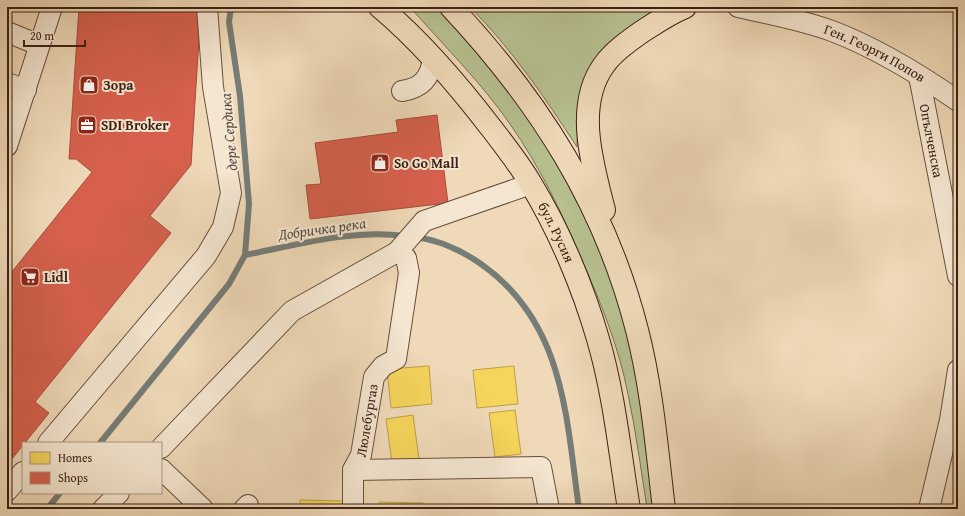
<svg xmlns="http://www.w3.org/2000/svg" width="965" height="516" font-family="'Gentium Book Plus',serif">
	<style>
		.green { fill: #b7c090; stroke: #797052 }
		.homes { fill: #f6d55c; stroke: #be9f46 }
		.shops { fill: #d6604d; stroke: #a84d3c }
		.lines { fill: none; stroke-linecap: round; stroke-linejoin: round }
		.stream { stroke: #767c76; stroke-width: 6 }
		.minor-casing { stroke: #684f3d; stroke-width: 22 }
		.major-casing { stroke: #3b2114; stroke-width: 24 }
		.minor { stroke: #f5e6d1; stroke-width: 20 }
		.major { stroke: #efd9b8; stroke-width: 22 }
		.labels { text-anchor: middle; stroke-width: 4; stroke-linejoin: round; paint-order: stroke }
		.street-label { font-size: 14px; fill: #3b2114; stroke: #f5e6d1 }
		.poi-label { font-size: 14px; font-weight: bold; fill: #3b2114; stroke: #f5e6d1; text-anchor: start }
		.water-label { font-size: 15px; font-style: italic; fill: #584e45; stroke: #f5e6d1 }
	</style>
	<rect width="100%" height="100%" fill="#efd9b8"/>
	<filter id="stains"><feTurbulence type="fractalNoise" baseFrequency=".005" numOctaves="4"/><feColorMatrix values="0 0 0 0 .2 0 0 0 0 .09 0 0 0 0 .02 0 0 0 .5 -.17"/></filter>
	<radialGradient id="worn" r=".72"><stop offset=".6" stop-color="#630" stop-opacity="0"/><stop offset="1" stop-color="#630" stop-opacity=".3"/></radialGradient>
	<path class="green" d="M410 7H436C518 89 584 190 620 301 641 368 646 440 656 509L647 508C641 470 636 432 628 394 619 348 601 303 582 260 562 213 540 167 510 124 481 82 444 46 410 7Z
		M470 7H660L580 93 578 106 577 147C546 99 511 48 470 7Z"/>
	<path class="homes" d="M429 366 432 404 391 408 387 369Z
		M514 366 518 404 477 408 473 370Z
		M515 410 521 454 495 457 489 413Z
		M413 415 419 459 392 463 386 419Z
		M300 500 344 501V509H300Z
		M379 502 423 503V509H379Z"/>
	<path class="shops" d="M79 7H201L191 165 150 216 171 233 35 402 49 413 7 465V278L92 172 76 159H69Z
		M437 115 448 203 310 219 306 185 321 184 315 143 398 132 396 120Z"/>
	<g class="lines">
		<path class="stream" d="M231 7 229 22 240 96 249 204 245 255
			M415 237C439 240 461 250 481 264 565 323 566 417 579 509
			M100 443 229 284 245 255C297 245 352 229 405 236
			M47 509 60 493"/>
		<defs>
			<g id="minor">
				<path id="s1" d="M738 7C769 14 802 20 832 31 877 48 919 74 958 101"/>
				<path d="M7 32 39 45"/>
				<path id="s2" d="M919 76 958 276"/>
				<path d="M7 83 26 90"/>
				<path d="M402 91C422 88 430 78 433 59"/>
				<path d="M7 146 52 7"/>
				<path d="M48 443 206 256 223 227 231 193 213 87 207 7"/>
				<path d="M161 448 292 311 397 252 424 221 531 184"/>
				<path d="M161 469 203 509"/>
				<path d="M353 470 541 467 549 509"/>
				<path d="M7 491 23 472"/>
				<path d="M103 509 119 493"/>
				<path d="M244 509 248 505"/>
				<path id="s3" d="M353 509V470L361 455 374 377 383 366 396 359 409 273 406 258 397 252"/>
				<path d="M929 509 950 420 958 370"/>
			</g>
			<g id="major">
				<path id="s4" d="M380 7C422 42 459 86 492 129 506 147 520 165 531 184 559 230 583 287 598 339 614 393 620 454 629 509"/>
				<path d="M451 7C539 101 605 204 637 330 652 388 657 450 664 509"/>
				<path d="M604 210C593 166 574 106 604 65 614 51 629 41 643 31 657 22 670 13 685 7"/>
			</g>
		</defs>
		<use href="#minor" class="minor-casing"/>
		<use href="#major" class="major-casing"/>
		<use href="#minor" class="minor"/>
		<use href="#major" class="major"/>
	</g>
	<defs>
		<symbol id="shop-square" viewBox="-11 -11 22 22"><rect x="-9" y="-9" width="18" height="18" rx="4" fill="#8f2418" stroke="#f5e6d1"/><path d="M-5-2.5h2.3a2.7 3.5 0 0 1 5.4 0H5L5.5 6h-11ZM-1.5-2.5h3a1.5 2.3 0 0 0-3 0Z" fill="#fff"/></symbol>
		<symbol id="office-square" viewBox="-11 -11 22 22"><rect x="-9" y="-9" width="18" height="18" rx="4" fill="#8f2418" stroke="#f5e6d1"/><path d="M-6-3h4V-5.5h4V-3h4V5H-6ZM-1-4.5V-3h2v-1.5ZM-6 0V1H6V0Z" fill="#fff"/></symbol>
		<symbol id="supermarket-square" viewBox="-11 -11 22 22"><rect x="-9" y="-9" width="18" height="18" rx="4" fill="#8f2418" stroke="#f5e6d1"/><path d="M-6-5.5h2.5l.6 2H6L4.5 2H-2.5L-4.4-4H-6ZM-1.5 3.2a1.3 1.3 0 1 0 .1 0ZM3 3.2a1.3 1.3 0 1 0 .1 0Z" fill="#fff"/></symbol>
	</defs>
	<g fill-rule="evenodd">
		<use href="#shop-square" x="78" y="74" width="22" height="22"/>
		<use href="#office-square" x="76" y="114" width="22" height="22"/>
		<use href="#shop-square" x="369" y="152" width="22" height="22"/>
		<use href="#supermarket-square" x="19" y="266" width="22" height="22"/>
	</g>
	<g class="labels">
		<g class="street-label">
			<text dy="5" stroke="none"><textPath href="#s1" startOffset="145">Ген. Георги Попов</textPath></text>
			<text dy="5" stroke="none"><textPath href="#s2" startOffset="66">Опълченска</textPath></text>
			<text dy="5" stroke="none"><textPath href="#s4" startOffset="288">бул. Русия</textPath></text>
			<text dy="5" stroke="none"><textPath href="#s3" startOffset="91">Люлебургаз</textPath></text>
		</g>
		<g class="poi-label">
			<text x="103" y="90">Зора</text>
			<text x="101" y="130">SDI Broker</text>
			<text x="394" y="168">So Go Mall</text>
			<text x="44" y="282">Lidl</text>
		</g>
		<g class="water-label">
			<text transform="translate(229 132) rotate(-95)" y="5">дере Сердика</text>
			<text transform="translate(322 229) rotate(-8)" y="5">Добричка река</text>
		</g>
	</g>
	<rect width="965" height="516" fill="none" stroke="#efd9b8" stroke-width="24"/>
	<rect x="8" y="8" width="949" height="500" fill="none" stroke="#3b2114" stroke-width="2"/>
	<rect x="12" y="12" width="941" height="492" fill="none" stroke="#3b2114"/>
	<rect x="22" y="442" width="140" height="52" fill="#f5e6d1" stroke="#ab9785"/>
	<rect x="30" y="452" width="20" height="12" fill="#f6d55c" stroke="#ab9785"/>
	<text x="58" y="462" font-size="12" fill="#3b2114">Homes</text>
	<rect x="30" y="472" width="20" height="12" fill="#d6604d" stroke="#ab9785"/>
	<text x="58" y="482" font-size="12" fill="#3b2114">Shops</text>
	<path d="M24 40v6h61v-6" fill="none" stroke="#3b2114" stroke-width="2"/>
	<text x="30" y="40" font-size="12" fill="#3b2114" stroke="#f5e6d1" stroke-width="3" paint-order="stroke">20 m</text>
	<rect width="100%" height="100%" filter="url(#stains)"/>
	<rect width="100%" height="100%" fill="url(#worn)"/>
</svg>
